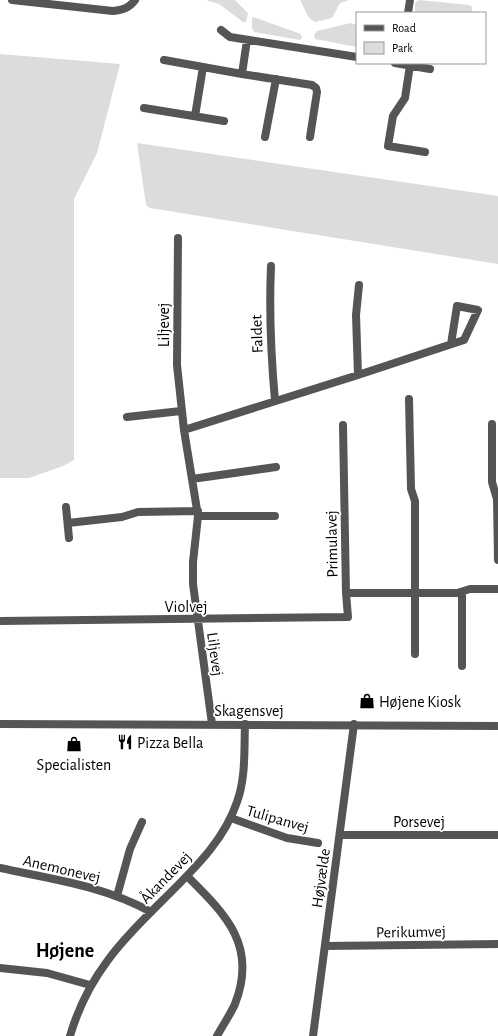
<svg xmlns="http://www.w3.org/2000/svg" width="498" height="1036" font-family="'Alegreya Sans',sans-serif">
	<style>
		.green { fill: #dcdcdc }
		.lines { fill: none; stroke-linecap: round; stroke-linejoin: round }
		.minor { stroke: #555; stroke-width: 8 }
		.tertiary { stroke: #555; stroke-width: 8 }
		.labels { text-anchor: middle; stroke-width: 3.5; stroke-linejoin: round; paint-order: stroke }
		.street-label { font-size: 16px; fill: #000; stroke: #fff }
		.poi-label { font-size: 16px; fill: #000; stroke: #fff; text-anchor: start }
		.district-label { font-size: 20px; font-weight: bold; fill: #000; stroke: #fff }
	</style>
	<rect width="100%" height="100%" fill="#fff"/>
	<path class="green" d="M206 0H235L248 13 246 22H243L219 4Z
		M300 0H349L340 3 332 18 315 22 309 18Z
		M419 0 469 5 472 7V13H415V3Z
		M253 17 301 34 302 38 300 40 254 32 252 28V18Z
		M351 23 357 25V47L315 39 314 35 317 31Z
		M0 54 120 64 97 153 74 199V460L63 466 29 478H0Z
		M137 143 498 196V264L150 208 146 205Z"/>
	<g class="lines">
		<path class="minor" d="M12 0 113 11C123 10 129 8 135 0
			M408 13 410 0
			M221 30 230 37 357 57
			M247 40 242 74 312 85 316 88 317 92 310 137
			M164 60 242 74
			M395 63 430 69
			M410 65 405 98 393 116 388 146 425 152
			M144 108 224 121
			M195 116 203 67
			M265 137 276 79
			M178 238 177 365 184 430 198 516 193 562V584L212 724
			M271 266C269 311 271 356 275 401
			M358 375 356 315 359 285
			M409 399 411 489 415 501V654
			M127 417 181 411
			M492 424V482L497 499 498 560
			M343 425 346 593H457L470 589H498
			M184 430 358 375 464 340 478 310 457 306 451 344
			M192 479 276 467
			M66 507 69 538
			M198 516H275
			M68 523 122 517 138 512 198 511
			M0 621 348 617 346 593
			M462 666V592
			M231 818 287 838 318 843
			M340 835H498
			M0 868C51 879 105 886 151 912
			M187 876C225 914 258 945 235 1004 230 1015 223 1025 217 1036
			M117 896 130 849 142 822
			M325 946 498 944
			M0 968 47 973 90 985
			M70 1036C89 971 125 938 171 892 198 865 225 838 237 802 246 777 244 750 245 724
			M313 1036 354 724"/>
		<path class="tertiary" d="M0 724 498 726"/>
	</g>
	<defs>
		<symbol id="shop-bare" viewBox="-9 -9 18 18"><path d="M-5-2.5h2.3a2.7 3.5 0 0 1 5.4 0H5L5.5 6h-11ZM-1.5-2.5h3a1.5 2.3 0 0 0-3 0Z" fill="#000" stroke="#fff" stroke-width="2.5" paint-order="stroke"/></symbol>
		<symbol id="restaurant-bare" viewBox="-9 -9 18 18"><path d="M-5-6h1v4h1v-4h1v4h1v-4h1v5L-1.5 .5V6h-2V.5L-5-1ZM5-6V6H3V1.5H1.5Q1.5-4 5-6Z" fill="#000" stroke="#fff" stroke-width="2.5" paint-order="stroke"/></symbol>
	</defs>
	<g fill-rule="evenodd">
		<use href="#shop-bare" x="356" y="690" width="22" height="22"/>
		<use href="#restaurant-bare" x="114" y="731" width="22" height="22"/>
		<use href="#shop-bare" x="63" y="733" width="22" height="22"/>
	</g>
	<g class="labels">
		<g class="street-label">
			<text transform="translate(163 325) rotate(-90)" y="6">Liljevej</text>
			<text transform="translate(256 334) rotate(-92)" y="6">Faldet</text>
			<text transform="translate(331 544) rotate(-91)" y="6">Primulavej</text>
			<text x="186" y="612">Violvej</text>
			<text transform="translate(216 654) rotate(82)" y="6">Liljevej</text>
			<text x="249" y="716">Skagensvej</text>
			<text transform="translate(278 818) rotate(16)" y="6">Tulipanvej</text>
			<text x="419" y="827">Porsevej</text>
			<text transform="translate(62 868) rotate(13)" y="6">Anemonevej</text>
			<text transform="translate(165 877) rotate(-46)" y="6">Åkandevej</text>
			<text transform="translate(320 878) rotate(-82)" y="6">Højvælde</text>
			<text transform="translate(411 931) rotate(-1)" y="6">Perikumvej</text>
		</g>
		<g class="poi-label">
			<text x="379" y="707">Højene Kiosk</text>
			<text x="137" y="748">Pizza Bella</text>
			<text x="74" y="770" text-anchor="middle">Specialisten</text>
		</g>
		<g class="district-label">
			<text x="65" y="957">Højene</text>
		</g>
	</g>
	<rect x="356" y="12" width="130" height="52" fill="#ffffff" stroke="#999999"/>
	<rect x="364" y="25" width="20" height="6" fill="#555555" stroke="#999999"/>
	<text x="392" y="32" font-size="12" fill="#000000">Road</text>
	<rect x="364" y="42" width="20" height="12" fill="#dcdcdc" stroke="#999999"/>
	<text x="392" y="52" font-size="12" fill="#000000">Park</text>
</svg>
